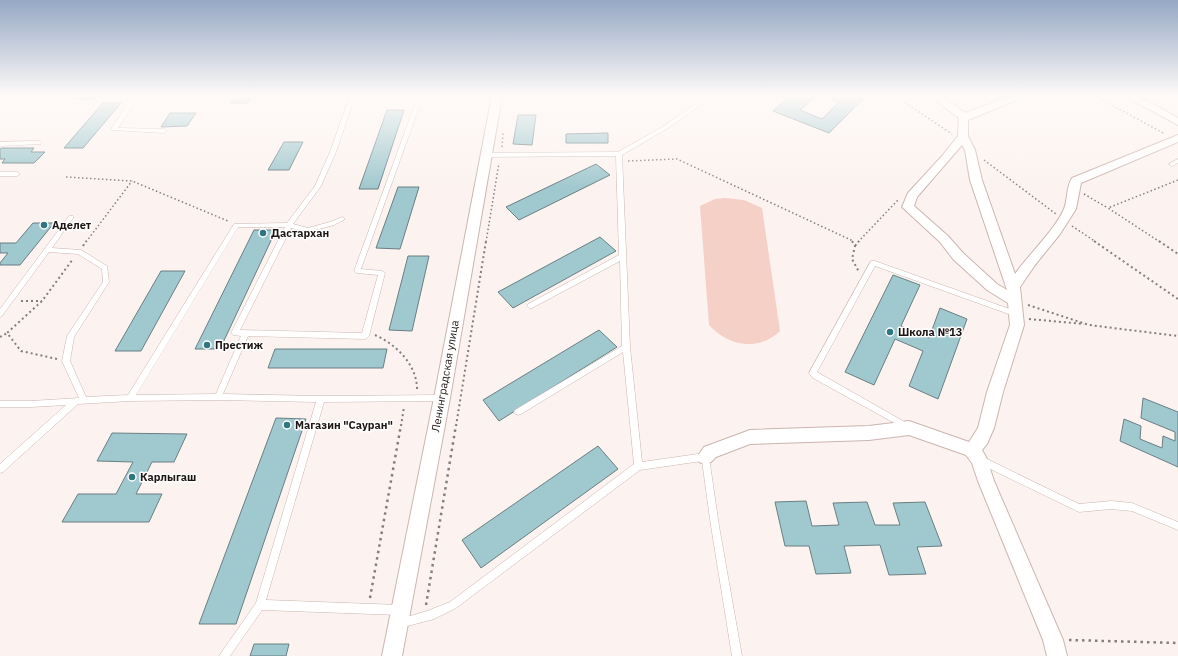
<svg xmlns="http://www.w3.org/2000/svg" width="1178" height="656" font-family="'IBM Plex Sans',sans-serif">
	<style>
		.green { fill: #f4d0c6 }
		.building { fill: #a0c8cf; stroke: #697f83 }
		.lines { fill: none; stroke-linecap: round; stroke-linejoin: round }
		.lane-casing { stroke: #cbb5af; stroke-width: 1 }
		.street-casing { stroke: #cbb5af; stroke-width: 2 }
		.path-far2 { stroke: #857e7b; stroke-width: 1.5; stroke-dasharray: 1.5 2.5; stroke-linecap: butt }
		.path-far1 { stroke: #857e7b; stroke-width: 2; stroke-dasharray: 2 3; stroke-linecap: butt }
		.path { stroke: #857e7b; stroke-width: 2.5; stroke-dasharray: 2.5 4; stroke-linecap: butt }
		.lane { fill: #fff; fill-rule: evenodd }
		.street { fill: #fff; fill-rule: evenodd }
		.poi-dot { fill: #2f7681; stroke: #fff; stroke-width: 1.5 }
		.labels { text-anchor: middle; stroke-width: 3; stroke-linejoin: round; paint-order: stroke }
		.poi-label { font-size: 11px; font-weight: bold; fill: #1d1614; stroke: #fff; text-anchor: start }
		.street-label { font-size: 11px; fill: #1d1614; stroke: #fff }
	</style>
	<rect width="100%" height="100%" fill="#fcf3f0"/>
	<path class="green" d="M725 198 744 200 762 208 780 331C758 352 728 346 709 325L700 206 715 199Z"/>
	<path class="building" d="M77 96H96L94 99H75Z
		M236 96H252L248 103H231Z
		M790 96H816L800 110 822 119 839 102 823 96H866L829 133 773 111Z
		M103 103H121L83 148H64Z
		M387 110H404L378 189H359Z
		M170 113H196L187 126 161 127Z
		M518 115H536L532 145 513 144Z
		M608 133V143H566V134Z
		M284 142H303L289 170H268Z
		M2 148H34L31 152H45L34 163H2L5 159H0V149Z
		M596 164 610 175 519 220 506 207Z
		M398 187H419L400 249 376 248Z
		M33 223H54L20 265H0V263L8 253H0V243H16Z
		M254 230H276L220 349H195Z
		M600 237 616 251 513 308 498 292Z
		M408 256H429L412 331 389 330Z
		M161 271H185L141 351H115Z
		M893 275 920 285 901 326 929 338 940 308 967 319 938 399 909 386 923 351 895 339 874 385 845 372Z
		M599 330 617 347 499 421 483 400Z
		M275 349H387L383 368H268Z
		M1143 398 1178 412V467L1120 441 1124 419 1141 426 1140 439 1162 448 1163 436 1175 441V432L1141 418Z
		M276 418 306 419 236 624H199Z
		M112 433 187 434 174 462H152L136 494H162L149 522H62L78 494H116L133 462 97 461Z
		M598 446 618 469 481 568 462 540Z
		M806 501 812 526 839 525 833 503 867 502 875 525H900L893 503 925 502 942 546 917 547 926 574 889 575 880 545 844 546 851 573 816 574 809 546H785L775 502Z
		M254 644H289L286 656H250Z"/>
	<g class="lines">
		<defs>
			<path id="lane" d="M112 96H119L134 103 118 128 164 129 167 131 164 133 112 130 111 129 128 104Z
				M350 96H355L336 152 321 186 293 224 308 228 330 222 342 217 345 219 334 225 308 232 291 228 240 330 362 333 378 275 357 273 354 271 418 96H423L361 269 382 271 385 273 369 336 367 338 365 339 248 336 223 394 321 396 442 395 445 396 446 398 445 400 442 401 324 402 266 600 400 605 403 607 405 610 403 613 400 615 262 610 230 656H219L256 603 316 402 218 400 130 401 78 404 3 472 0 473V464L66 405 31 407H0V401H31L79 398 62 361 67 336 103 282 102 269 78 254 49 252 2 316 0 317V309L69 216H73L74 217 73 218 52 248 81 250 107 266 109 282 74 337 70 361 86 397 128 395 234 224 287 223 315 186 330 152ZM238 227H285L231 333 233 335 241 336 216 394 136 395Z
				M707 96H713L668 128 622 155 630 347 642 462 705 453 708 454 709 457 719 526 742 656H732L711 526 702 461 640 470 456 608 434 619 400 628 397 626 395 623 397 620 427 611 450 602 634 464 623 352 521 414 518 415 515 414 514 412 515 410 622 346 620 261 532 308 530 309 527 306 528 304 619 255 616 156 486 157 483 155 486 153 618 152 664 126Z
				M39 141 42 143 41 144 0 146V142Z
				M1178 159V163L1172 166 1169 164Z
				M0 172H17L20 174 17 176H0Z
				M871 261H875L1018 312 1019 314 1018 316H1014L875 266 817 372 910 425 911 427 910 429 907 430 813 378 809 373Z
				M981 456 1079 504 1111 501 1132 503 1178 522V530L1132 511 1111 509 1079 512 978 463 977 460 978 457Z"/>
			<path id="street" d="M492 96H502L450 398 402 656H382L434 398Z
				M930 96H942L965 113 1011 96H1026L968 120V136L975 150 982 180 1015 274C1029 254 1055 230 1064 209 1068 199 1066 187 1072 178L1178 135V142L1081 183 1076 209 1060 234 1035 265 1020 287 1024 325 1003 392 994 428 987 444 982 450 987 459 994 481 1063 640 1067 656H1047L1043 640 978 481 972 463 966 455 909 435 869 440 750 444 716 457 711 462 705 464 699 462 697 457 704 447 750 430 869 426 909 421 969 442 978 428 987 392 1010 325 1008 303 987 290 953 259 940 242 902 207 908 193 942 156 958 136 959 118ZM962 145 965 150 970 180 1007 290 997 284 963 253 948 236 914 206 917 197Z
				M1125 96H1138L1178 118V125Z"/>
		</defs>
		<use href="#lane" class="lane-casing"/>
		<use href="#street" class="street-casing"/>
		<path class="path-far2" d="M895 96 952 134
			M1095 96 1165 134
			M502 147 503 132
			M984 160 1056 214
			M628 161 677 159 851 240 853 242
			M66 177 132 181 228 221
			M1084 194 1108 208
			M1072 226 1096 242
			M86 242 132 181
			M486 242 499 163
			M858 242 898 200
			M1160 242 1108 208 1178 180"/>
		<path class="path-far1" d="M852 241 855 246 852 259 859 272
			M1094 241 1178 299
			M1159 241 1178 254
			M83 246 86 241
			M855 246 859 241
			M21 301H42
			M1028 305 1089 325 1178 336
			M1029 319 1084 324
			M375 335C396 344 417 365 417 389
			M0 337 7 333
			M57 359 21 351 7 333 42 301 73 259
			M401 426 404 407
			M456 426 486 241"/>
		<path class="path" d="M370 598 401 425
			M426 605 456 425
			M1069 640 1178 643"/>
		<use href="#lane" class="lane"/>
		<use href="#street" class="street"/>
	</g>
	<linearGradient id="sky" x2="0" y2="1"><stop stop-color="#95a8c4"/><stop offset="0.51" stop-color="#fefaf8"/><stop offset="1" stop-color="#fefaf8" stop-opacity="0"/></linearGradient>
	<rect width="1178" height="188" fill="url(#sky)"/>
	<g class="poi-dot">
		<circle cx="44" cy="225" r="4"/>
		<circle cx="263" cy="233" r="4"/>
		<circle cx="890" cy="332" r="4"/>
		<circle cx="207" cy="345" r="4"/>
		<circle cx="287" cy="425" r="4"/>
		<circle cx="132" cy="477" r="4"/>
	</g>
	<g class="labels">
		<g class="poi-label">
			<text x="52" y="229">Аделет</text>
			<text x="271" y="237">Дастархан</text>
			<text x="898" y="336">Школа №13</text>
			<text x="215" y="349">Престиж</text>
			<text x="295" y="429">Магазин "Сауран"</text>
			<text x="140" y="481">Карлыгаш</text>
		</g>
		<g class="street-label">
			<text transform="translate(445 376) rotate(-80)" y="4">Ленинградская улица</text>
		</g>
	</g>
</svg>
